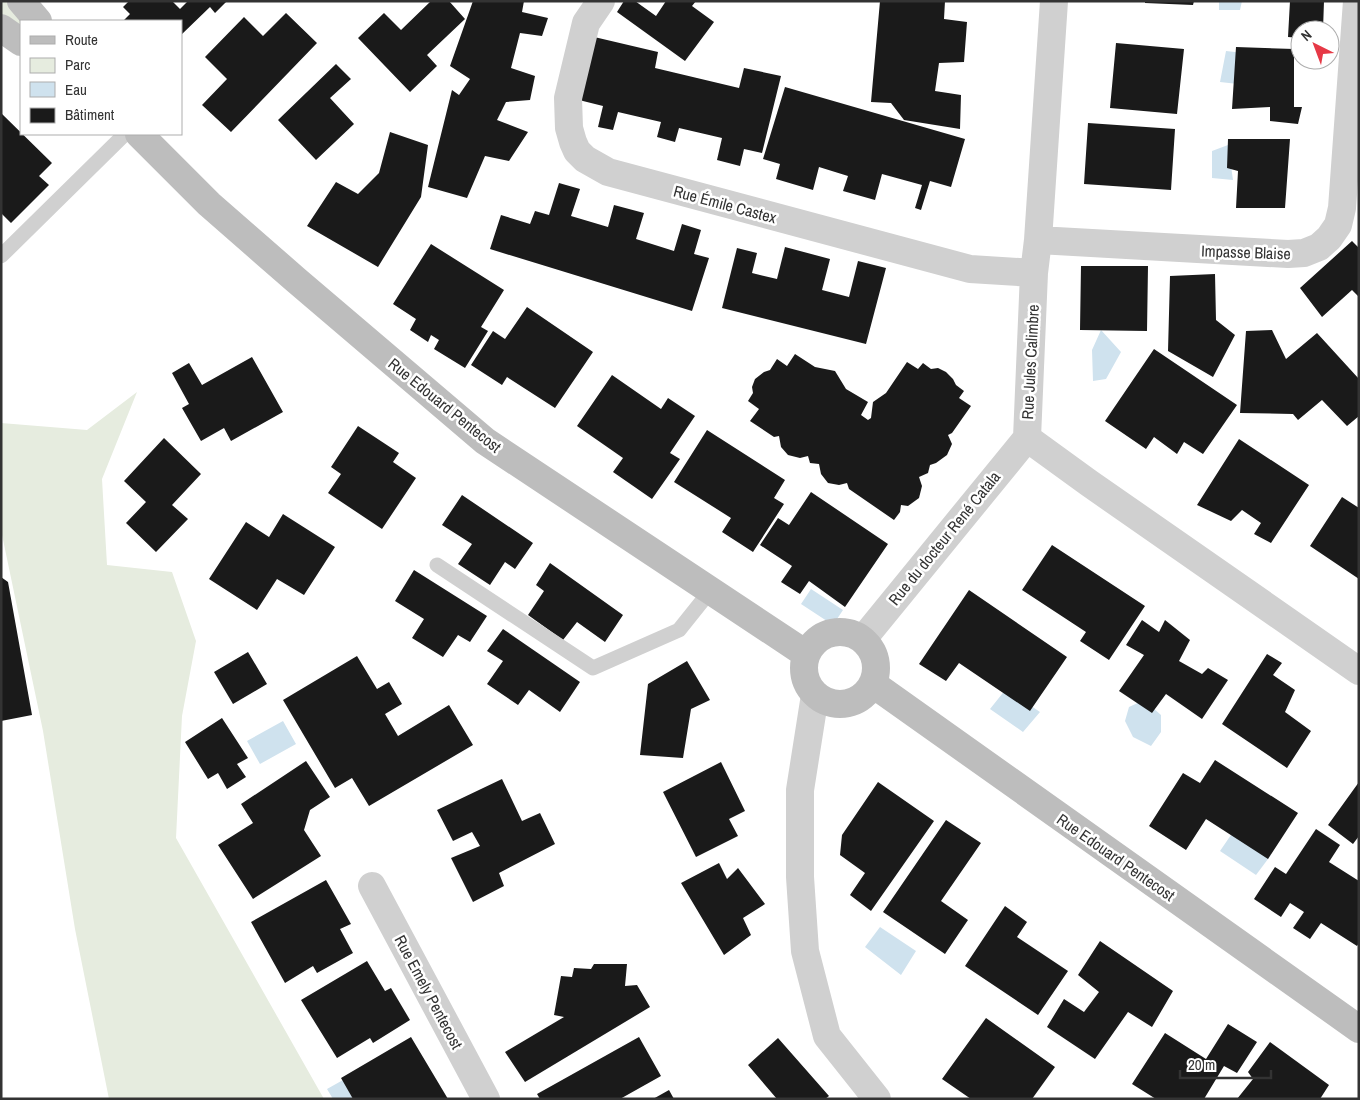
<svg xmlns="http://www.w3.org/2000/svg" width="1360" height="1100" font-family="'Archivo Narrow',sans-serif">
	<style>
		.green { fill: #e6ecdf }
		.water { fill: #cfe2ee }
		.building { fill: #1a1a1a }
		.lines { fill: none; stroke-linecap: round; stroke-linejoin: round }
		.lane { stroke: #d0d0d0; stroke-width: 15 }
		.street { stroke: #d0d0d0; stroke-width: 28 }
		.secondary { stroke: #bdbdbd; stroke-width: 28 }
		.labels { text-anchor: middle; stroke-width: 5; stroke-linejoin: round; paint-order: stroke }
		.street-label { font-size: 16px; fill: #333; stroke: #fff }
	</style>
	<rect width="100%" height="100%" fill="#fff"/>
	<path class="green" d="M1 1H8L21 21V37L1 20Z
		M137 392 102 479 107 565 172 572 196 641 182 716 176 838 324 1099H109L75 929 43 731 1 530V423L87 430Z"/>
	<path class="water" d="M1219 1H1242L1240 10H1219Z
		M1226 51 1253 54 1247 85 1220 82Z
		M1228 145 1233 180 1212 178V151Z
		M1101 330 1121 352 1106 379 1093 381 1092 350Z
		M811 589 843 610 833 625 801 604Z
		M1006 689 1040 712 1023 732 990 709Z
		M1144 700 1161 715V732L1151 746 1133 737 1125 721 1129 707Z
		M283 721 296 744 260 764 247 741Z
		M1233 832 1271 855 1256 875 1220 851Z
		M880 927 916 951 901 975 865 947Z
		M343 1080 353 1099H333L327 1089Z"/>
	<path class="building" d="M129 1H172L180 9 188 1H227L215 13 210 7 181 35V21H123L130 14 123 7Z
		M431 1H449L465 19 427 55 437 66 410 92 358 38 384 13 401 30Z
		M473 1H524L522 12 548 18 542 36 520 33 511 68 535 76 530 100 506 102 497 120 528 132 509 161 485 156 467 198 428 187 452 90 459 95 470 79 450 66Z
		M624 1H635L656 16 666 1H696L692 6 714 22 685 61 617 12Z
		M880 1H945L944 19 967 22 964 62 939 63 935 91 961 95 960 129 904 120 891 103 871 102Z
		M1145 1H1194L1193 5 1145 3Z
		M1290 1H1324L1323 30H1300V38L1288 37Z
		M286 13 317 43 231 132 202 105 227 79 205 57 244 17 263 36Z
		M590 36 658 52 655 68 739 88 744 68 781 76 762 153 744 149 740 166 717 160 722 138 679 128 675 142 657 137 661 122 618 112 613 130 598 127 603 106 575 99Z
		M1116 43 1184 49 1177 114 1110 108Z
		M1236 47 1294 49V107H1302L1298 124 1270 121V107L1232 109Z
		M336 64 351 79 330 98 354 124 316 160 278 120Z
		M785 87 965 139 951 187 930 181 921 210 915 208 922 185 882 174 875 200 843 191 848 176 819 167 813 190 776 179 780 164 763 159Z
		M1 113 52 163 39 176 49 185 11 223 1 213Z
		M1088 123 1175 129 1171 190 1084 184Z
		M390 132 428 145 421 197 378 267 307 226 336 182 358 194 379 173Z
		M1228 139H1290L1285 208H1236L1238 171 1227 168Z
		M559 183 580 189 571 216 608 227 614 205 644 213 636 239 674 251 682 224 701 230 694 254 709 258 692 311 490 249 501 215 530 224 535 211 549 215Z
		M1352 241 1359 248V297L1352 290 1322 317 1300 288Z
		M431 244 504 290 481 327 488 331 465 368 434 349 439 340 431 335 428 342 410 330 416 319 393 304Z
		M785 247 830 259 822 290 849 297 858 261 886 268 866 344 722 308 737 248 757 253 752 273 777 279Z
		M1081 266H1148L1147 331 1080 330Z
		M1215 274 1216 320 1235 335 1213 377 1168 351 1170 276Z
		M527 307 593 352 555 408 507 377 502 385 471 365 493 331 505 339Z
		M1272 330 1286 359 1317 333 1359 379V416L1347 426 1322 400 1298 420 1293 414 1240 413 1246 331Z
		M1154 349 1237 405 1203 454 1184 442 1177 454 1154 437 1146 449 1105 421Z
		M795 354 815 367 835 371 846 389 868 402 861 415 868 420 871 418 873 402 886 393 907 362 918 369 923 363 931 369 938 368 946 372 953 379 956 385 964 391 959 398 971 406 952 433 948 435 952 444 947 455 936 463 930 465 928 473 919 477 922 486 919 498 908 506 901 505 900 512 894 520 849 489 847 483 839 485 828 483 821 474 819 464 810 463 808 456 800 458 788 455 781 447 779 436 774 437 750 421 759 409 748 401 753 393 752 387 755 379 764 372 770 370 777 359 787 366Z
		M252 357 283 412 231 441 224 428 201 441 182 408 189 404 172 373 189 363 202 385Z
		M612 375 661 409 668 398 695 416 670 453 680 459 652 499 613 472 623 458 577 426Z
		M358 426 399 453 393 462 416 478 382 529 328 493 341 474 331 467Z
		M707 430 785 480 774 498 784 504 753 552 722 532 731 518 674 482Z
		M164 438 201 474 172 505 188 519 156 552 126 523 146 502 124 481Z
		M1239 439 1309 485 1271 543 1254 534 1261 523 1242 510 1231 521 1197 505Z
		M811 492 888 544 845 607 809 581 800 594 781 582 792 566 760 545 778 518 789 525Z
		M462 495 533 543 515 569 505 562 490 585 458 564 472 544 442 525Z
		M1342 497 1359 508V579L1310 546Z
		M283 514 335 547 304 595 277 579 257 610 209 579 246 522 269 537Z
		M1052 545 1145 606 1109 660 1080 641 1086 632 1022 590Z
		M550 563 623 615 605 642 577 622 563 640 528 615 544 591 536 585Z
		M414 570 487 616 470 642 458 635 443 657 412 638 424 619 395 601Z
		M1 577 8 582 32 715 1 721Z
		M969 590 1067 657 1030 711 959 663 946 681 919 664Z
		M1142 620 1159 632 1165 620 1190 640 1179 661 1202 674 1208 668 1228 680 1202 719 1166 694 1152 713 1119 691 1144 655 1126 645Z
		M503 629 580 682 560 712 529 690 518 705 487 684 503 661 487 651Z
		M248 652 267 684 233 704 214 672Z
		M1267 654 1282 663 1273 675 1295 690 1285 712 1311 731 1287 768 1222 724Z
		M357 656 377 689 389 682 402 704 385 714 398 736 449 705 473 745 369 806 352 778 335 788 283 700Z
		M687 661 710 700 691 709 683 758 640 755 648 684Z
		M222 718 248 758 237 764 246 777 227 789 218 773 208 779 185 742Z
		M1215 760 1298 813 1268 859 1206 819 1186 850 1149 826 1183 773 1200 783Z
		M306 761 330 797 310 810 304 830 321 856 253 899 218 845 253 823 241 804Z
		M721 762 745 811 729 819 738 836 696 857 663 792Z
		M502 779 522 821 540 813 555 844 499 873 504 886 473 902 451 858 480 846 472 832 453 841 437 810Z
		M878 782 934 821 871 911 850 895 865 873 840 855 842 835Z
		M1359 782V836L1353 844 1328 825Z
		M946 820 981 843 941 901 968 920 945 954 883 912Z
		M1316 829 1340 845 1329 862 1359 881V943L1357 946 1321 923 1310 939 1293 928 1304 912 1290 903 1281 917 1254 899 1275 867 1286 874Z
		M719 863 727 879 738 868 765 904 743 918 751 935 724 955 681 883Z
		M326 880 351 924 340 929 353 953 317 973 313 966 285 983 251 922Z
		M1005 906 1027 922 1017 937 1068 971 1038 1015 965 966Z
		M1100 941 1173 991 1152 1027 1128 1012 1095 1059 1047 1027 1064 999 1084 1012 1099 992 1078 975Z
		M367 961 385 991 391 988 410 1020 373 1043 370 1038 337 1058 301 1000Z
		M594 964H627L625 986 637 985 650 1007 525 1082 505 1052 564 1017 554 1015 561 976 572 977 574 968 591 969Z
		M986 1018 1055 1067 1032 1099H971L942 1079Z
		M1228 1024 1257 1042 1237 1073 1224 1066 1204 1099H1156L1132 1084 1165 1033 1206 1059Z
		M411 1037 448 1099H353L341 1078Z
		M639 1037 661 1076 620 1099H540L537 1094Z
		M778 1038 829 1096 825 1099H777L748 1065Z
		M1270 1042 1329 1085 1320 1099H1237L1253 1079 1248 1072Z
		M669 1090 674 1099H653Z"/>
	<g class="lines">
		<path class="lane" d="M1 256 125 134
			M437 565 593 668 679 630 711 590"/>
		<path class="street" d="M601 1 586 23 568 98 569 128 573 142 577 151 585 159 608 172 970 269 1034 273
			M1054 1 1038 240 1034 273 1027 438 1089 483 1359 671
			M1038 240 1288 254 1304 253 1319 247 1329 238 1338 225 1342 208 1357 1
			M863 639 1027 438
			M815 695 800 790V877L805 951 827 1036 877 1099
			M372 886 486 1099"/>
		<path class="secondary" d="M21 1 38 21
			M1 28 21 42
			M139 134 209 204 296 280 485 441 806 654
			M804 668a36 36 0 1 1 72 0a36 36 0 1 1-72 0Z
			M873 684 1359 1029"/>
	</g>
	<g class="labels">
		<g class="street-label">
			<text transform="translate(725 204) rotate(15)" y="6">Rue Émile Castex</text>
			<text transform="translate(1246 252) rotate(2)" y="6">Impasse Blaise</text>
			<text transform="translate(1030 362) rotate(-87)" y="6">Rue Jules Calimbre</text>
			<text transform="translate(445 405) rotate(39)" y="6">Rue Edouard Pentecost</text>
			<text transform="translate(944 538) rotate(-51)" y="6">Rue du docteur René Catala</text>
			<text transform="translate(1116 857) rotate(35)" y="6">Rue Edouard Pentecost</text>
			<text transform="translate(429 992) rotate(62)" y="6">Rue Emely Pentecost</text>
		</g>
	</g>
	<rect width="1360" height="1100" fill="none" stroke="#333333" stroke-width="5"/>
	<rect x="20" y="20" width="162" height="115" fill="#ffffff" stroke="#adadad"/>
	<rect x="30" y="36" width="25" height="8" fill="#bdbdbd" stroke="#adadad"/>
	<text x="65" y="45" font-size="15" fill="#333333">Route</text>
	<rect x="30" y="58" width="25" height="15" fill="#e6ecdf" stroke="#adadad"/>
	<text x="65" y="70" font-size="15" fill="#333333">Parc</text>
	<rect x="30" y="82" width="25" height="15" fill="#cfe2ee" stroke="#adadad"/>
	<text x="65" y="95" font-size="15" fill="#333333">Eau</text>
	<rect x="30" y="108" width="25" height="15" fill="#1a1a1a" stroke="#adadad"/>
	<text x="65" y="120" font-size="15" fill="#333333">Bâtiment</text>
	<g transform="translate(1315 45) rotate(318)"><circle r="24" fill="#ffffff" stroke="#adadad"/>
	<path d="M0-4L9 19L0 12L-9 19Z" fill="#e63946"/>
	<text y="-8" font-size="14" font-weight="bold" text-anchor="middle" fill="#333333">N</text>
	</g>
	<path d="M1180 1070v8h91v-8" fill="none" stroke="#333333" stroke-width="2.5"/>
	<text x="1188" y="1070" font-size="15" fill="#333333" stroke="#ffffff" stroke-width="4" paint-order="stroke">20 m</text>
</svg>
